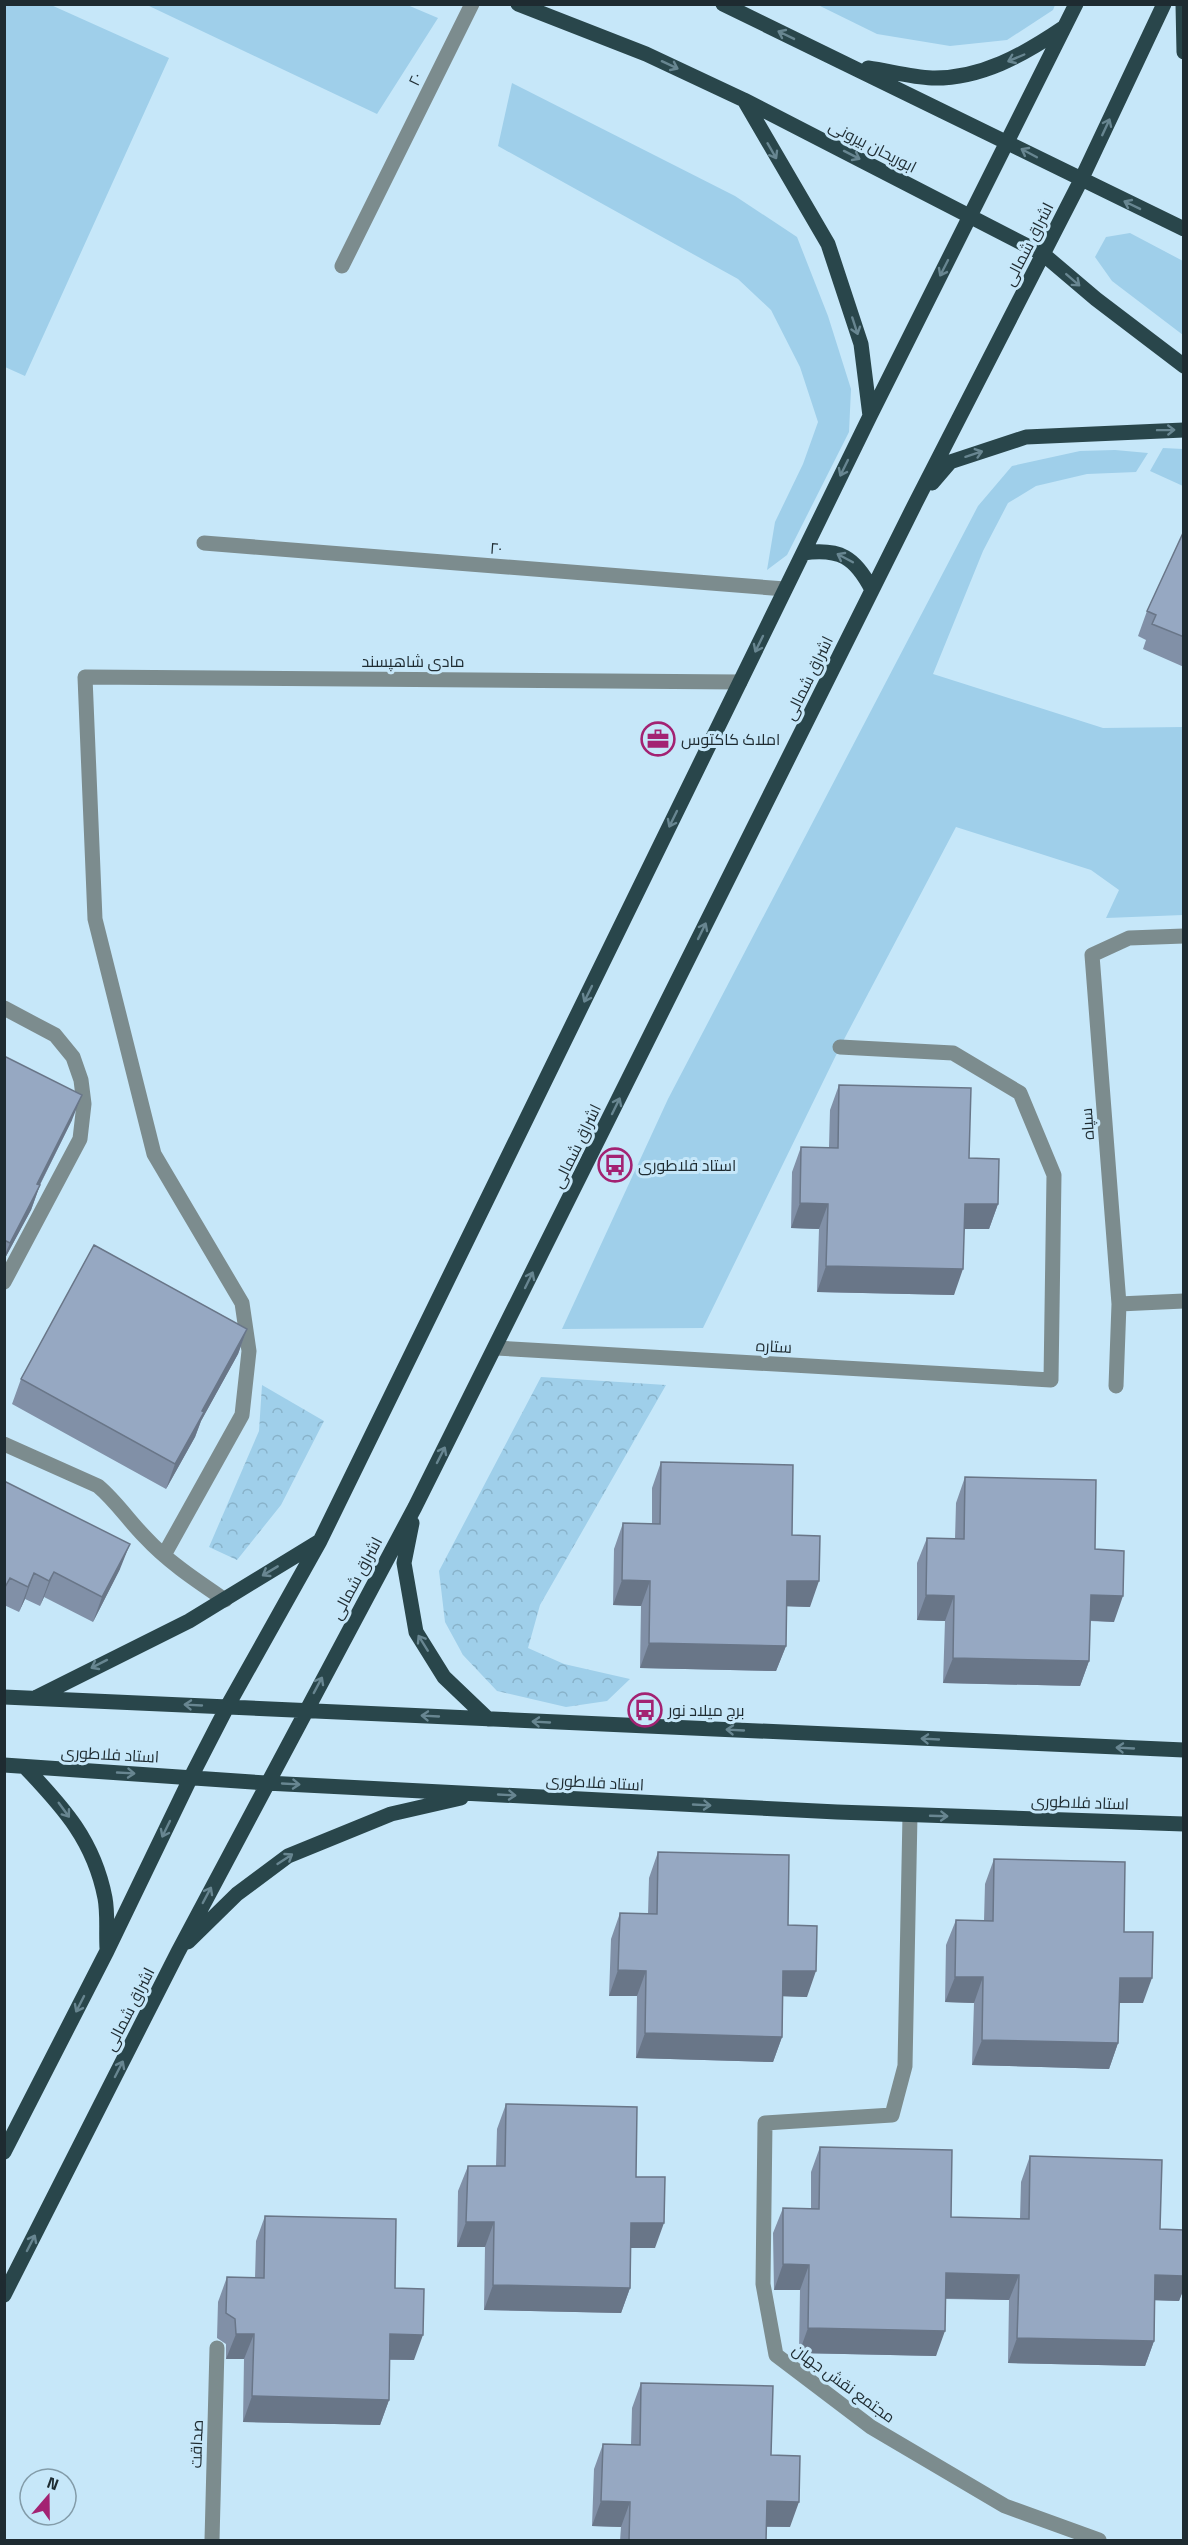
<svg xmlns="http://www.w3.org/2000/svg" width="1188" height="2545" font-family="'Titillium Web',Cairo,sans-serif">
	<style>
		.grass { fill: #9fcfea }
		.forest { fill: url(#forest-crowns) }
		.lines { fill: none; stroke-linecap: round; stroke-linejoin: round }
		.minor { stroke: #7c8c8e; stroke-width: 15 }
		.major { stroke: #29464b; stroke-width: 15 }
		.wall { fill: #8190a7 }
		.shaded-wall { fill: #697688 }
		.building { fill: #96a8c2; stroke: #697688; stroke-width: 1.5 }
		.oneway { stroke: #688691 }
		.labels { text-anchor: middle; stroke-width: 6; stroke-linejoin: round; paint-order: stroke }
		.street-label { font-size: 16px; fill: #1e2b31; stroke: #c6e7f9 }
		.poi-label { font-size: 16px; fill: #1e2b31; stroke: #c6e7f9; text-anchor: start }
	</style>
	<defs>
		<pattern id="forest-crowns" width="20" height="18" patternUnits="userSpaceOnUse" patternTransform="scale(1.5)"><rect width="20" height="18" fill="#9fcfea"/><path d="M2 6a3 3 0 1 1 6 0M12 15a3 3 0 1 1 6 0" fill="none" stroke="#88b2c9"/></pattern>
	</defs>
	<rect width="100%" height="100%" fill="#c6e7f9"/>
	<path class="grass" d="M5 4 51 5 169 58 25 376 5 367Z
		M405 4 438 18 377 114 147 5Z
		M818 5H1055L1053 10 1007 40 950 46 877 34Z
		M512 83 735 196 797 237 828 316 851 389 849 432 787 555 767 570 775 522 803 464 818 422 800 367 771 310 738 279 498 146Z
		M1130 233 1183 261V335L1112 281 1095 257 1106 237Z
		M1163 448 1183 449V486L1150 471Z
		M1115 450 1148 453 1136 472 1087 474 1036 486 1008 503 983 551 933 674 1103 728 1183 727V915L1106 918 1119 890 1091 870 956 827 840 1047 703 1328 562 1329 668 1099 978 506 1012 466 1080 451Z"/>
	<path class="forest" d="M541 1377 666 1385 540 1605 528 1648 564 1664 630 1679 607 1701 566 1707 497 1691 463 1655 445 1622 439 1571Z
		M262 1385 324 1421 281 1505 237 1560 209 1547 259 1431Z"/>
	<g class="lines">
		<path class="minor" d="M342 266 472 4
			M204 543 785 589
			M4 1008 55 1035 73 1057 81 1080 84 1104 80 1139 4 1282
			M1119 1304 1184 1301
			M496 1348 1051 1380 1054 1175 1020 1093 953 1053 840 1047
			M1116 1386 1119 1304 1092 955 1129 938 1184 936
			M4 1444 98 1486C116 1501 129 1521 145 1537 168 1562 197 1581 225 1600
			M164 1555 242 1415 249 1351 242 1303 154 1154 95 919 85 677 740 682
			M910 1815 905 2066 892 2115 765 2123 763 2284 776 2355 871 2427 1005 2506 1099 2540
			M212 2540 217 2348"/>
		<path class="major" d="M518 4 646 54 744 100 1043 254 1096 299 1184 366
			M723 4 1184 229
			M1183 4 1184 52
			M868 68C889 71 911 77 932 78 981 79 1023 55 1063 28
			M744 100 828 244 861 344 870 416
			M932 483 950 462 1026 437 1184 430
			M803 553C840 548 855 557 872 590
			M412 1523 404 1563 416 1632 444 1677 488 1719
			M4 1697 1184 1750
			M37 1697 189 1621 320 1541
			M4 1765 266 1783 837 1812 1184 1824
			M25 1767C64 1808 94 1841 105 1898 108 1914 106 1932 107 1948
			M188 1942 237 1894 288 1856 391 1814 461 1798
			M4 2152 107 1951 191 1777 227 1707 320 1541 870 416 1076 4
			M4 2295 178 1952 415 1507 915 504 1081 180 1164 4"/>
	</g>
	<path class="wall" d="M1184 534V667L1143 649 1146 640 1138 636 1147 611Z
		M4 1056 72 1120 40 1185 31 1210 4 1260Z
		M839 1085 969 1158 998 1204 989 1229H964L954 1295 817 1292 819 1229 791 1228 792 1172 801 1147H829L830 1110Z
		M247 1329 238 1354 201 1421 195 1437 166 1489 12 1404 21 1379Z
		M661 1462 792 1535 810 1607 786 1606V1646L776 1671 640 1668 641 1606 613 1605 614 1549 623 1523 652 1524V1488Z
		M965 1477 1095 1549 1114 1622 1090 1621 1089 1661 1080 1686 943 1683 945 1621 917 1620V1563L927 1538 955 1539 956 1503Z
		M4 1481 120 1569 93 1622 44 1597 40 1606 25 1599 19 1612 4 1605Z
		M658 1852 788 1925 807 1997 783 1996 782 2037 773 2062 636 2058 637 1996H609L611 1939 620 1913 648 1914 649 1878Z
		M994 1859 1124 1932 1143 2003H1119L1118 2043 1109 2069 972 2065 974 2003 945 2002 946 1945 956 1920 984 1921 985 1884Z
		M506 2104 636 2177 655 2248H631L630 2288 621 2313 484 2310 485 2247H457L458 2191 468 2166H496L497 2129Z
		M820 2147 951 2217 1020 2219 1021 2182 1030 2156 1160 2229 1184 2230V2288L1179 2301 1155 2300 1154 2341 1145 2366 1008 2363 1009 2300 945 2299 936 2356 799 2353 800 2290H774L773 2233 783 2208 811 2209V2172Z
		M265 2216 395 2288 414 2360H390L389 2400 380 2425 243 2422 244 2359H226V2344L217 2338 218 2302 227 2277 255 2278 256 2241Z
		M641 2383 771 2455 790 2527H766V2541H620L621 2527 592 2526 594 2469 603 2444 631 2445 632 2408Z"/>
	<path class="shaded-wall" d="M82 1095 72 1120 37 1190 40 1185 31 1210 4 1260V1257L10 1243 37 1184Z
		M800 1203 828 1204 819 1229 791 1228Z
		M965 1204H998L989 1229H956Z
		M826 1266 963 1269 954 1295 817 1292Z
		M247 1329 238 1354 201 1421 195 1437 166 1489 175 1464 202 1411Z
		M130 1544 120 1569 93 1622 102 1597Z
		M54 1572 44 1597 40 1606 49 1581Z
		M34 1573 25 1599 19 1612 28 1587Z
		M622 1580 650 1581 641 1606 613 1605Z
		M787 1581H819L810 1607 777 1606Z
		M926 1595 954 1596 945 1621 917 1620Z
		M1091 1595 1123 1596 1114 1622 1082 1620Z
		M649 1643 786 1646 776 1671 640 1668Z
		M953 1658 1089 1661 1080 1686 943 1683Z
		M618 1970 646 1971 637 1996H609Z
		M783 1971H816L807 1997 774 1996Z
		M955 1977H983L974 2003 945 2002Z
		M1120 1978H1152L1143 2003H1110Z
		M645 2033 782 2037 773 2062 636 2058Z
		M982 2040 1118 2043 1109 2069 972 2065Z
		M466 2222H494L485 2247H457Z
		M631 2223H664L655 2248H622Z
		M783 2264 809 2265 800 2290H774Z
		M946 2273 1019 2275 1009 2300 937 2298Z
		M1155 2275 1184 2276V2288L1179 2301 1146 2300Z
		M493 2285 630 2288 621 2313 484 2310Z
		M808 2328 945 2331 936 2356 799 2353Z
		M236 2334H254L244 2359H226Z
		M390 2334 423 2335 414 2360 381 2359Z
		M1017 2338 1154 2341 1145 2366 1008 2363Z
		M252 2396 389 2400 380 2425 243 2422Z
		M601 2501 630 2502 621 2527 592 2526Z
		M767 2501 799 2502 790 2527 757 2526Z"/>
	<path class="building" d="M1183 533 1184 534V637L1152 624 1156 615 1147 611Z
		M4 1056 82 1095 37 1184 40 1185 10 1243 4 1240Z
		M839 1085 971 1088 969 1158 999 1159 998 1204H965L963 1269 826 1266 828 1204 800 1203 801 1147 838 1148Z
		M94 1245 247 1329 202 1411 204 1412 175 1464 21 1379Z
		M661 1462 793 1465 792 1535 820 1536 819 1581H787L786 1646 649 1643 650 1581 622 1580 623 1523 660 1524Z
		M965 1477 1096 1480 1095 1549 1124 1551 1123 1596 1091 1595 1089 1661 953 1658 954 1596 926 1595 927 1538 964 1539Z
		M4 1481 130 1544 102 1597 54 1572 49 1581 34 1573 28 1587 10 1578 4 1589Z
		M658 1852 789 1855 788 1925 817 1926 816 1971H783L782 2037 645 2033 646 1971 618 1970 620 1913 657 1914Z
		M994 1859 1125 1862 1124 1932H1153L1152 1978H1120L1118 2043 982 2040 983 1977H955L956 1920 993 1921Z
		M506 2104 637 2107 636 2177H665L664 2223H631L630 2288 493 2285 494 2222H466L468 2166H505Z
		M820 2147 952 2150 951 2217 1029 2219 1030 2156 1162 2160 1160 2229 1184 2230V2276L1155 2275 1154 2341 1017 2338 1019 2275 946 2273 945 2331 808 2328 809 2265 783 2264V2208L819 2209Z
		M265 2216 396 2219 395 2288 424 2289 423 2335 390 2334 389 2400 252 2396 254 2334H236L235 2319 226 2313 227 2277 264 2278Z
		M641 2383 773 2386 771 2455 800 2456 799 2502 767 2501 766 2541H629L630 2502 601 2501 603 2444 640 2445Z"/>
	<defs><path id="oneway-shaft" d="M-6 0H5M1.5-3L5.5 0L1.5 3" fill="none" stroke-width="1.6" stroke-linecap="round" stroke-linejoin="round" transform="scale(1.5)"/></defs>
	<g class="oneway">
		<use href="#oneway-shaft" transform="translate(786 35) rotate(-154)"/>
		<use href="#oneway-shaft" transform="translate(1016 58) rotate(157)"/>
		<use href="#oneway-shaft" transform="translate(670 65) rotate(25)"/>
		<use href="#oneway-shaft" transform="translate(1106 127) rotate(-65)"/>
		<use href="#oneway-shaft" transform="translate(772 151) rotate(60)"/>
		<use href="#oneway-shaft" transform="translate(1029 153) rotate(-152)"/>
		<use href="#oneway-shaft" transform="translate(852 155) rotate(27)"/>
		<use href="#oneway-shaft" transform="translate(1132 205) rotate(-154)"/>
		<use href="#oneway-shaft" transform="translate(944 268) rotate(117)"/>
		<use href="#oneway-shaft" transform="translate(1073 280) rotate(41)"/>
		<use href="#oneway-shaft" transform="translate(855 326) rotate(72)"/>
		<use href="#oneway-shaft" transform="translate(1166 430) rotate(-1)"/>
		<use href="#oneway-shaft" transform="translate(974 454) rotate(-18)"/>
		<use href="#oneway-shaft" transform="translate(844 468) rotate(116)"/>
		<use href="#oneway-shaft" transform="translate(845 558) rotate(-152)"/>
		<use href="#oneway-shaft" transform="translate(759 644) rotate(116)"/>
		<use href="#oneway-shaft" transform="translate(673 819) rotate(116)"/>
		<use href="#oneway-shaft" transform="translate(702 931) rotate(-64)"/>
		<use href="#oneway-shaft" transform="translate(588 994) rotate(116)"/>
		<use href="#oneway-shaft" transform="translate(616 1106) rotate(-64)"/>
		<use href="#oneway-shaft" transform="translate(529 1280) rotate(-64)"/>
		<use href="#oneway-shaft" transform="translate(441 1455) rotate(-63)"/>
		<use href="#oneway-shaft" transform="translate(270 1571) rotate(149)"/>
		<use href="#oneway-shaft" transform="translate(423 1643) rotate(-122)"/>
		<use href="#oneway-shaft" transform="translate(99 1664) rotate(153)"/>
		<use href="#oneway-shaft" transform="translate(318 1685) rotate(-62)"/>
		<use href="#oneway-shaft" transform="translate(193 1705) rotate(-177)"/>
		<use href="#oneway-shaft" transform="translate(430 1716) rotate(-177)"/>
		<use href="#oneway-shaft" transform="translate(541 1722) rotate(-177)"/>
		<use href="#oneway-shaft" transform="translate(735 1730) rotate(-177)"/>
		<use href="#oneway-shaft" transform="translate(930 1739) rotate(-177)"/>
		<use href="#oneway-shaft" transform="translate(1125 1748) rotate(-177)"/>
		<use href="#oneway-shaft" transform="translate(126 1773) rotate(3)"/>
		<use href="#oneway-shaft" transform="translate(291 1784) rotate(3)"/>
		<use href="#oneway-shaft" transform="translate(507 1795) rotate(3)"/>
		<use href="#oneway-shaft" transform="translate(702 1805) rotate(3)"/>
		<use href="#oneway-shaft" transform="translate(64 1810) rotate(54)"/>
		<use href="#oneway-shaft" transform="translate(939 1816) rotate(2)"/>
		<use href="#oneway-shaft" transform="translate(166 1829) rotate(116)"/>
		<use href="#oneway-shaft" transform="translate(285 1859) rotate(-33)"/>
		<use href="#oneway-shaft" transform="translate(207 1895) rotate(-62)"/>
		<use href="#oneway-shaft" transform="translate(80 2004) rotate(117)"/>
		<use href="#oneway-shaft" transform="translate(119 2069) rotate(-63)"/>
		<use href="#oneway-shaft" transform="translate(31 2243) rotate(-63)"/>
	</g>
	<defs>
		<symbol id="office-ring" viewBox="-11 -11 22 22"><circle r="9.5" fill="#c6e7f9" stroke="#a32272" stroke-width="1.5"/><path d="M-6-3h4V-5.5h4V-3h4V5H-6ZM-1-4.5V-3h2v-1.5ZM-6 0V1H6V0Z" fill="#a32272"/></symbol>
		<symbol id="bus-ring" viewBox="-11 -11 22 22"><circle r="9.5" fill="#c6e7f9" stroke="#a32272" stroke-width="1.5"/><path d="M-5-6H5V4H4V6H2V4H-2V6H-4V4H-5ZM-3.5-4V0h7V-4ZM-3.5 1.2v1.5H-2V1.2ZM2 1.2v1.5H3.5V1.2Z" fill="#a32272"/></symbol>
	</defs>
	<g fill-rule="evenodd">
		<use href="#office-ring" x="639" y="720" width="38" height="38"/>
		<use href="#bus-ring" x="596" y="1146" width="38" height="38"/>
		<use href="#bus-ring" x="626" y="1691" width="38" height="38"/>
	</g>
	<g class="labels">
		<g class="street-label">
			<text transform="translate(415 79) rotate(-64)" y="6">۲۰</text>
			<text transform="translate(873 146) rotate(27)" y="6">ابوریحان بیرونی</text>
			<text transform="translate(1028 244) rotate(-63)" y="6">اشراق شمالی</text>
			<text transform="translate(496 548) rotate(4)" y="6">۲۰</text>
			<text x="413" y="667">مادی شاهپسند</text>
			<text transform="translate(808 678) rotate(-64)" y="6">اشراق شمالی</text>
			<text transform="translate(1087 1124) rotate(-94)" y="6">سپاه</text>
			<text transform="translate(576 1146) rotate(-64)" y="6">اشراق شمالی</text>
			<text transform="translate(774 1346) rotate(3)" y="6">ستاره</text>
			<text transform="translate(356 1578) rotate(-62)" y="6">اشراق شمالی</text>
			<text transform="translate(110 1754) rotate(3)" y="6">استاد فلاطوری</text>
			<text transform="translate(595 1782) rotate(3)" y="6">استاد فلاطوری</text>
			<text transform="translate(1080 1802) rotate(2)" y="6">استاد فلاطوری</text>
			<text transform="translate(129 2009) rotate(-63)" y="6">اشراق شمالی</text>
			<text transform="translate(844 2383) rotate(36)" y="6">مجتمع نقش جهان</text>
			<text transform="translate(196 2444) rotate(-88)" y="6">صداقت</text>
		</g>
		<g class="poi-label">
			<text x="681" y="745">املاک کاکتوس</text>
			<text x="638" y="1171">استاد فلاطوری</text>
			<text x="668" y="1716">برج میلاد نور</text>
		</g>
	</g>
	<rect width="1188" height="2545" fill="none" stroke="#1e2b31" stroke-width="12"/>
	<g transform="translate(48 2497) rotate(20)"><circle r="28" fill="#c6e7f9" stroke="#839ca9" stroke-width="1.5"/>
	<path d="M0-4.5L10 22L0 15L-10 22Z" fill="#a32272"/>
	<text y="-9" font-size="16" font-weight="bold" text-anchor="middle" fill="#1e2b31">N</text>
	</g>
</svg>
